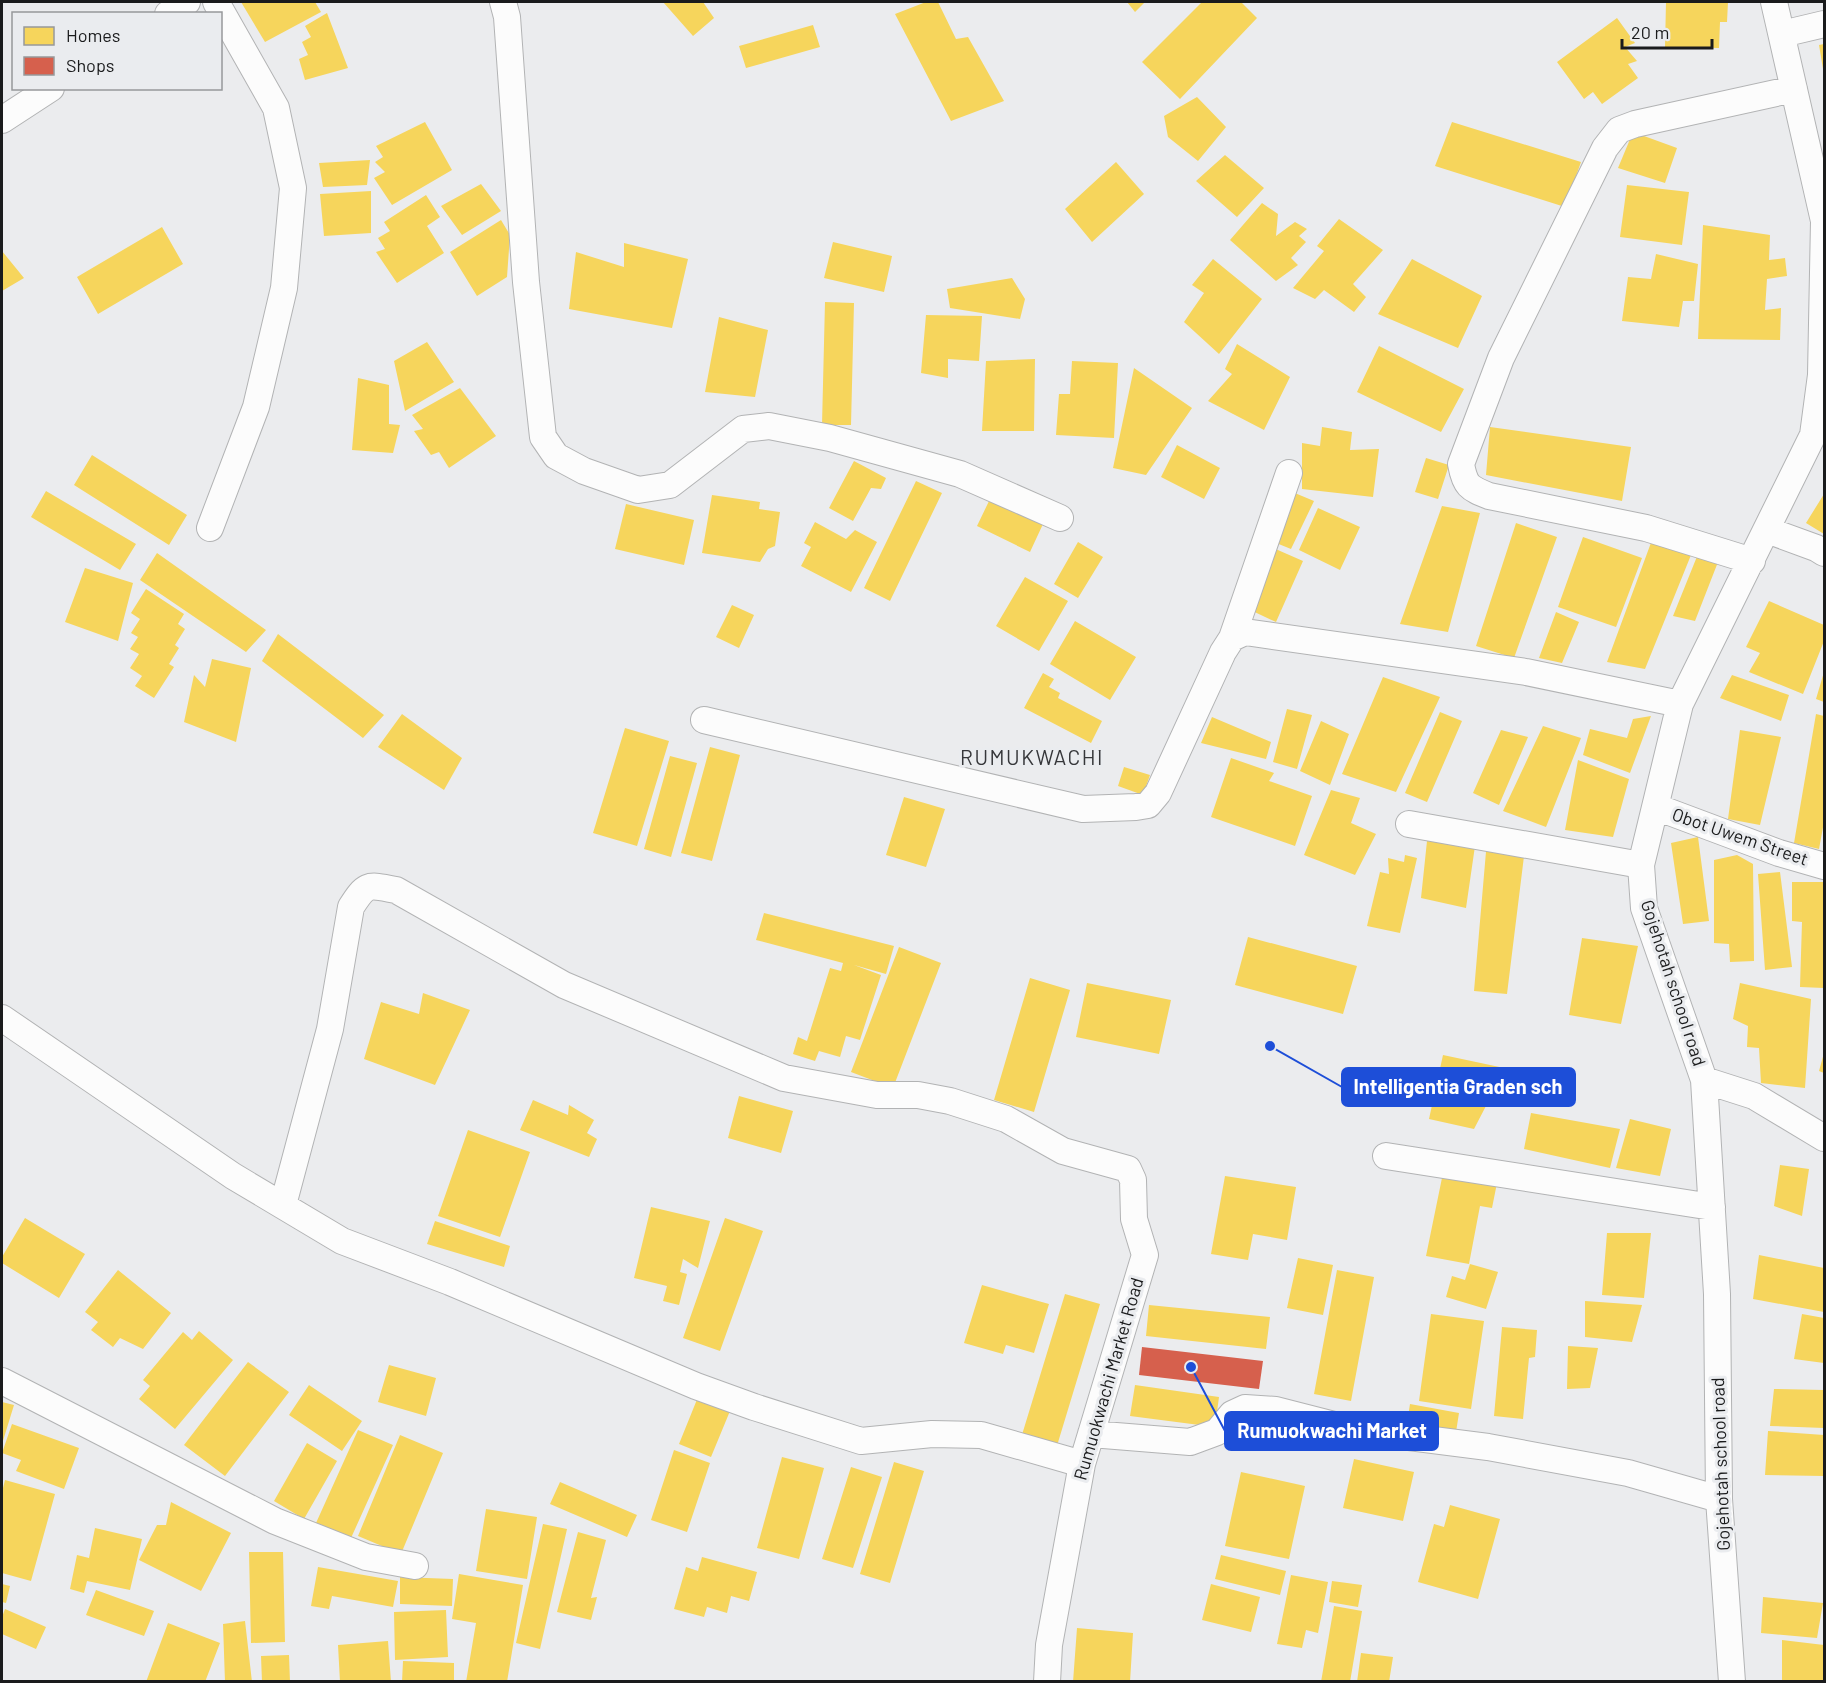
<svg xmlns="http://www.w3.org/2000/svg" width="1826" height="1683" font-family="Barlow,sans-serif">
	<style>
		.homes { fill: #f6d55c }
		.shops { fill: #d6604d }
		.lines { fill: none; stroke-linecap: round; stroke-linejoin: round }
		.minor-casing { stroke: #b2b3b4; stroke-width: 28 }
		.minor { stroke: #fcfcfc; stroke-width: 26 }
		.labels { text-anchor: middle; stroke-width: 6; stroke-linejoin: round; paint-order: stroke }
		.street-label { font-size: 18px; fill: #1a1b1c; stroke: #eaecef }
		.quarter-label { font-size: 21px; letter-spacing: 1.5px; fill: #36373a; stroke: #eaecef }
		.leader { fill: none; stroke: #1d4ed8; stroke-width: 2 }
		.callout-dot { fill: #1d4ed8; stroke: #eaecef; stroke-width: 2 }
		.callout { fill: #1d4ed8; stroke: #1d4ed8; stroke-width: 2 }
		.callout-label { font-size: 20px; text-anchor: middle; font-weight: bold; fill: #fff }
	</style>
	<rect width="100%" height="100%" fill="#ebecee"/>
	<path class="homes" d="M241 2H315L321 12 265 42Z
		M663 2H703L714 18 693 36Z
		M926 2H938L956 39 968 37 1004 101 951 121 895 14Z
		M1127 2H1145L1135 12Z
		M1202 2H1241L1257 18 1180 99 1142 62Z
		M1666 2H1728L1727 22H1720L1719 48 1665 47Z
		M327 13 348 68 305 80 299 59 308 55 302 42 311 37 305 26Z
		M1617 18 1635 43 1625 47 1637 61 1628 64 1638 78 1602 104 1593 92 1584 99 1557 62Z
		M813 25 820 47 746 68 739 46Z
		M1824 44V69H1823L1819 45Z
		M1197 97 1226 127 1198 161 1168 137 1164 116Z
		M425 122 452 170 392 205 374 178 385 172 375 162 383 157 376 146Z
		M1452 122 1581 162 1565 207 1435 166Z
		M1633 132 1677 148 1665 183 1618 168Z
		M1225 155 1264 188 1237 217 1196 181Z
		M370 160 367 185 323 187 319 163Z
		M1116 162 1144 194 1092 242 1065 209Z
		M481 184 501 211 462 235 441 206Z
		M1627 185 1689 192 1682 245 1620 237Z
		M371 191V233L324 236 320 194Z
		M426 195 440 217 427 226 444 253 397 283 376 252 385 249 378 238 390 231 384 222Z
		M1262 203 1278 214 1276 236 1295 222 1307 229 1299 236 1306 242 1291 258 1298 265 1276 281 1230 240Z
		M1339 219 1383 250 1353 284 1366 297 1354 312 1324 290 1315 299 1293 288 1324 251 1317 246Z
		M501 220 510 235 507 277 477 296 450 252Z
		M1703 225 1770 235 1769 260 1785 258 1787 276 1767 279 1765 310 1781 308 1780 340 1698 339Z
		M162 227 183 264 98 314 77 277Z
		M833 242 892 256 884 292 824 278Z
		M624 243 688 259 672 328 569 309 576 252 624 267Z
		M2 251 24 278 2 291Z
		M1656 254 1698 264 1694 301H1683L1679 327 1622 321 1628 277 1651 279Z
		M1213 259 1262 299 1219 354 1184 322 1204 293 1192 285Z
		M1412 259 1482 296 1458 348 1378 314Z
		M1012 278 1025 299 1020 319 950 308 947 289Z
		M825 302 854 303 851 425H822Z
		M926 315 982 316 979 361 948 359V378L921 373Z
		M719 317 768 330 755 397 705 392Z
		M427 342 454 382 405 411 394 361Z
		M1237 344 1290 377 1264 430 1208 401 1232 374 1225 369Z
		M1379 346 1464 389 1441 432 1357 392Z
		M1035 359 1034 431H982L986 361Z
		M1072 361 1118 363 1114 438 1056 435 1059 394H1070Z
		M1134 368 1192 408 1146 475 1113 468Z
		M358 378 389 385V424L400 425 393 453 352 450Z
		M460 388 496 436 449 468 439 452 431 455 414 431 423 429 412 415Z
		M1322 427 1352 432 1350 450 1379 449 1373 497 1302 489V443L1320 446Z
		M1490 427 1631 447 1622 501 1486 475Z
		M1177 445 1220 468 1204 499 1161 477Z
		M92 455 187 515 169 545 74 485Z
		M1426 458 1449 465 1438 499 1415 492Z
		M854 461 886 478 881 489 871 488 853 521 829 508Z
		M916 481 942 493 890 601 864 588Z
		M46 491 136 544 120 570 31 517Z
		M1290 491 1314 501 1291 549 1269 540Z
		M1824 494V534L1806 523Z
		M712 495 760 502 759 509 780 512 775 546 768 549 760 562 702 553Z
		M990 499 1043 524 1030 552 977 526Z
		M626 504 694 520 684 565 615 549Z
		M1442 506 1480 513 1448 632 1400 624Z
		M1318 508 1360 527 1340 570 1299 550Z
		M815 522 846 539 855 530 877 542 851 592 801 566 811 547 804 543Z
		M1516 523 1557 537 1514 658 1476 646Z
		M1583 537 1642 558 1616 627 1558 607Z
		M1652 540 1691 555 1645 669 1607 662Z
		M1078 542 1103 557 1078 598 1054 584Z
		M1271 547 1303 561 1276 622 1244 607Z
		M157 553 266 630 246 652 140 580Z
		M1698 554 1718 562 1695 621 1673 616Z
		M85 568 133 583 118 641 65 622Z
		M1025 577 1068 601 1039 651 996 626Z
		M146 589 184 614 178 624 185 629 175 645 179 648 169 664 174 667 154 698 135 686 142 676 130 668 139 654 130 649 138 637 131 633 140 619 131 613Z
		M1769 601 1824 625V641L1803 694 1749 672 1760 653 1746 647Z
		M732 605 754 615 739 648 716 637Z
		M1556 612 1579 622 1562 663 1539 658Z
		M1075 621 1136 657 1110 700 1050 664Z
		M278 634 384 715 363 738 262 661Z
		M212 659 251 668 236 742 184 722 194 675 205 687Z
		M1824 672V702L1816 699Z
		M1043 673 1054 679 1049 687 1060 693 1058 698 1102 721 1091 743 1024 708Z
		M1732 675 1789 695 1781 721 1720 698Z
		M1383 677 1440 697 1396 792 1342 774Z
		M1287 709 1312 715 1297 769 1273 762Z
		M1440 712 1462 721 1427 802 1405 793Z
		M402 714 462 758 444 790 378 747Z
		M1816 714 1824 716V822L1819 849 1794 843Z
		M1651 716 1630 773 1583 755 1590 729 1627 738 1633 719Z
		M1212 717 1271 742 1266 759 1201 743Z
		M1321 721 1349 734 1330 785 1300 771Z
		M1543 726 1581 738 1546 827 1503 811Z
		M625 728 669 741 637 846 593 833Z
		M1501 730 1528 737 1499 805 1473 793Z
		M1740 730 1781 737 1760 825 1728 819Z
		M710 747 740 755 712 861 681 853Z
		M670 756 697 763 671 857 644 849Z
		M1231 758 1274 773 1269 781 1312 796 1295 846 1211 817Z
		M1578 760 1629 779 1613 837 1565 830Z
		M1124 767 1150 775 1143 795 1118 786Z
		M1331 790 1360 798 1351 823 1376 834 1355 875 1304 855Z
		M904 797 945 809 926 867 886 855Z
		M1698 837 1709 921 1683 924 1671 843Z
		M1487 840 1525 848 1507 994 1474 991Z
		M1427 841 1475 846 1466 908 1421 898Z
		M1405 855 1417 858 1400 933 1367 926 1380 872 1389 874 1388 858 1404 862Z
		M1737 855 1753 864 1754 961 1730 962 1729 944 1714 943V860Z
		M1780 872 1792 967 1765 970 1758 874Z
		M1792 882H1824V988L1800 987 1802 922 1792 921Z
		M764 913 894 946 886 974 854 965 881 975 860 1040 846 1036 840 1057 819 1051 815 1061 793 1054 798 1037 807 1041 830 968 841 971 843 963 756 940Z
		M1248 937 1357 966 1343 1014 1235 985Z
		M1582 938 1638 946 1621 1024 1569 1015Z
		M899 947 941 963 893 1088 851 1072Z
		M1030 978 1070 990 1034 1112 994 1100Z
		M1087 983 1171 1000 1159 1054 1076 1037Z
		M1740 983 1811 999 1805 1088 1761 1083 1759 1048 1747 1047 1748 1026 1733 1019Z
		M423 993 470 1010 435 1085 364 1059 381 1002 419 1014Z
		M1824 1053V1073L1819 1071Z
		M1443 1055 1509 1069 1501 1107 1487 1104 1474 1129 1429 1119Z
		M739 1096 793 1111 781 1153 728 1138Z
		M533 1100 568 1115 569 1105 594 1120 587 1133 597 1139 589 1157 520 1130Z
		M1531 1113 1620 1129 1610 1168 1524 1149Z
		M1630 1119 1671 1129 1660 1176 1616 1168Z
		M468 1130 530 1152 500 1237 438 1216Z
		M1780 1165 1809 1169 1802 1216 1774 1206Z
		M1443 1173 1497 1183 1492 1208 1480 1206 1469 1264 1426 1256Z
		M1225 1176 1296 1187 1287 1240 1253 1234 1248 1260 1211 1254Z
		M651 1207 710 1221 698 1268 683 1259 680 1272 687 1274 679 1305 663 1301 667 1286 634 1278Z
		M25 1218 85 1254 59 1298 2 1263V1257Z
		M725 1218 763 1231 720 1351 683 1338Z
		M435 1221 510 1246 504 1267 427 1244Z
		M1607 1233H1651L1644 1298 1602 1295Z
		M1759 1255 1824 1268V1312L1753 1299Z
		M1298 1258 1333 1265 1323 1315 1287 1308Z
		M1470 1264 1498 1272 1486 1309 1446 1297 1452 1276 1465 1280Z
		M118 1270 171 1313 143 1349 120 1338 113 1347 91 1330 98 1322 85 1312Z
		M1337 1270 1374 1277 1351 1401 1314 1394Z
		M982 1285 1049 1304 1034 1353 1006 1345 1003 1354 964 1343Z
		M1065 1294 1100 1304 1056 1449 1021 1438Z
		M1585 1301 1642 1305 1632 1342 1585 1337Z
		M1149 1305 1270 1317 1266 1349 1146 1336Z
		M1431 1314 1484 1321 1471 1409 1419 1401Z
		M1802 1314 1824 1318V1363L1794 1359Z
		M1502 1327 1537 1330 1535 1357 1529 1358 1523 1419 1494 1416Z
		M199 1331 233 1360 175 1429 139 1399 150 1386 143 1380 183 1332 192 1340Z
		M1568 1346 1598 1348 1590 1388 1567 1389Z
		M248 1362 289 1392 225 1476 184 1445Z
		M389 1365 436 1378 426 1416 378 1402Z
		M309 1385 362 1421 342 1451 289 1415Z
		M1135 1385 1219 1397 1215 1427 1130 1416Z
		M1774 1389 1824 1390V1428L1770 1426Z
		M698 1397 730 1411 711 1457 679 1444Z
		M2 1402 14 1405 2 1444Z
		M1410 1404 1459 1413 1456 1432 1407 1423Z
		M12 1424 79 1448 64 1489 16 1471 21 1460 2 1453Z
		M358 1430 393 1445 351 1538 316 1523Z
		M1768 1431 1824 1435V1476L1765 1475Z
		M400 1435 443 1453 401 1554 358 1536Z
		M307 1443 337 1461 304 1519 274 1501Z
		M674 1450 710 1463 687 1532 651 1520Z
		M782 1457 824 1468 799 1559 757 1548Z
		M1354 1459 1414 1472 1403 1521 1343 1508Z
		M894 1462 924 1471 890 1583 860 1574Z
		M851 1467 882 1477 853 1568 822 1559Z
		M1241 1472 1305 1486 1289 1559 1225 1546Z
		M5 1480 55 1494 31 1581 2 1573V1492Z
		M560 1482 637 1515 627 1537 550 1504Z
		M171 1502 231 1533 201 1591 139 1560 157 1525H166Z
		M1450 1505 1500 1519 1478 1599 1418 1582 1434 1524 1444 1527Z
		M486 1509 537 1517 527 1579 476 1571Z
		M543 1524 567 1529 540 1649 516 1643Z
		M95 1528 142 1539 130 1590 87 1581 84 1593 70 1589 77 1555 89 1558Z
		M578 1532 606 1540 591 1598 597 1597 591 1620 557 1612Z
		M249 1552H283L285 1642 251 1643Z
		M1221 1555 1286 1571 1280 1595 1215 1579Z
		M702 1557 757 1572 749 1601 731 1596 727 1613 707 1607 704 1617 674 1609 686 1567 698 1571Z
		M318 1567 398 1581 393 1607 332 1596 329 1609 311 1606Z
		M459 1574 523 1585 507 1682H466L476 1623 452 1619Z
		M1291 1575 1328 1582 1318 1633 1306 1630 1302 1648 1277 1644Z
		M400 1577 453 1579 452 1606 400 1604Z
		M1332 1581 1362 1585 1358 1607 1329 1602Z
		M2 1584 10 1586 6 1603 2 1602Z
		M1211 1584 1260 1597 1251 1632 1202 1620Z
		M96 1590 154 1611 144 1636 86 1615Z
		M1763 1597 1823 1603 1817 1638 1761 1633Z
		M1334 1606 1362 1611 1350 1682H1321Z
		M5 1609 46 1627 36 1649 2 1634V1617Z
		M446 1610 448 1657 395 1660 394 1612Z
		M245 1621 252 1682H225L223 1624Z
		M168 1623 220 1643 205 1682H146Z
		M1077 1628 1133 1633 1130 1682H1073Z
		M1782 1640 1824 1645V1682H1782Z
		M388 1641 391 1682H340L338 1645Z
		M1361 1653 1393 1657 1389 1682H1357Z
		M289 1655 290 1682H262L261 1656Z
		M403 1661 454 1663V1682H402Z"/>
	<path class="shops" d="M1142 1347 1263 1361 1259 1389 1139 1375Z"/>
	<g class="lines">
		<defs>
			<path id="minor" d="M503 2 507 17 526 282 543 437 556 456 584 471 638 490 670 485 743 429 769 426 830 438 960 474 1060 518
				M168 14 187 2
				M1782 34 1824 24
				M2 120 51 88
				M210 528 256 407 284 288 293 188 276 108 216 2
				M1767 530 1816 548 1824 553
				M1752 561 1646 528 1489 496C1469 488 1465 486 1461 464L1501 358 1605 148 1619 130 1635 124 1794 89
				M1232 638 1245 632 1526 672 1680 704
				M704 720 1083 809 1136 807 1148 805 1158 793 1223 652 1232 638 1289 473
				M1656 807 1779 853 1824 866
				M1409 824 1641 865
				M2 1018 233 1176 342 1241 450 1282 696 1386 754 1407 861 1441 932 1434 981 1435 1082 1464
				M1704 1080 1754 1096 1824 1138
				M1386 1156 1712 1207
				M283 1205 330 1029 351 907C367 882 368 885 396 890L564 985 784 1078 877 1095H918L950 1101 1006 1119 1063 1151 1128 1169 1133 1180 1134 1219 1145 1255 1082 1464 1049 1645 1047 1682
				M2 1381 275 1521 366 1557 415 1566
				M1091 1434 1190 1442 1217 1432 1232 1414 1245 1408 1276 1410 1354 1430 1488 1447 1628 1473 1719 1499
				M1732 1682 1719 1499 1717 1294 1704 1080 1644 908 1641 865 1680 704 1813 435 1821 375 1824 221 1774 2"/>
		</defs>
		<use href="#minor" class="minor-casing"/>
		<use href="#minor" class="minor"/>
	</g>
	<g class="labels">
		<g class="street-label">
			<text transform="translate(1740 837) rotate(19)" y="6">Obot Uwem Street</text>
			<text transform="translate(1673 983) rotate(72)" y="6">Gojehotah school road</text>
			<text transform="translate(1109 1379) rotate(-74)" y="6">Rumuokwachi Market Road</text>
			<text transform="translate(1721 1464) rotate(-92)" y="6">Gojehotah school road</text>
		</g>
		<g class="quarter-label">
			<text x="1032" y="765">RUMUKWACHI</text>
		</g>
	</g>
	<path class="leader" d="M1270 1046L1342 1087M1191 1367L1225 1431"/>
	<g class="callout-dot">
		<circle cx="1270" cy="1046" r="6"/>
		<circle cx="1191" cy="1367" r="6"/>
	</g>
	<g class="callout">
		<rect x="1342" y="1068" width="233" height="38" rx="6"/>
		<rect x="1225" y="1412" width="213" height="38" rx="6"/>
	</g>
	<g class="callout-label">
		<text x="1458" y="1094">Intelligentia Graden sch</text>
		<text x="1332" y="1438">Rumuokwachi Market</text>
	</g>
	<rect width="1826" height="1683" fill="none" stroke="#1a1b1c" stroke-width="6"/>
	<rect x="12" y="12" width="210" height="78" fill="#eaecef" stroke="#97989b" stroke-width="1.5"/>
	<rect x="24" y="27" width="30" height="18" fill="#f6d55c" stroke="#97989b" stroke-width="1.5"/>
	<text x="66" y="42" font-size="18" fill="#1a1b1c">Homes</text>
	<rect x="24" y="57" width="30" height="18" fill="#d6604d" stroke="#97989b" stroke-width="1.5"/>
	<text x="66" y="72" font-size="18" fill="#1a1b1c">Shops</text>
	<path d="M1622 39v9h90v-9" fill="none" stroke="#1a1b1c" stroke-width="3"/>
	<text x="1631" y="39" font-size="18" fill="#1a1b1c" stroke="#eaecef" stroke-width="4.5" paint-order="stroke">20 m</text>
</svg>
